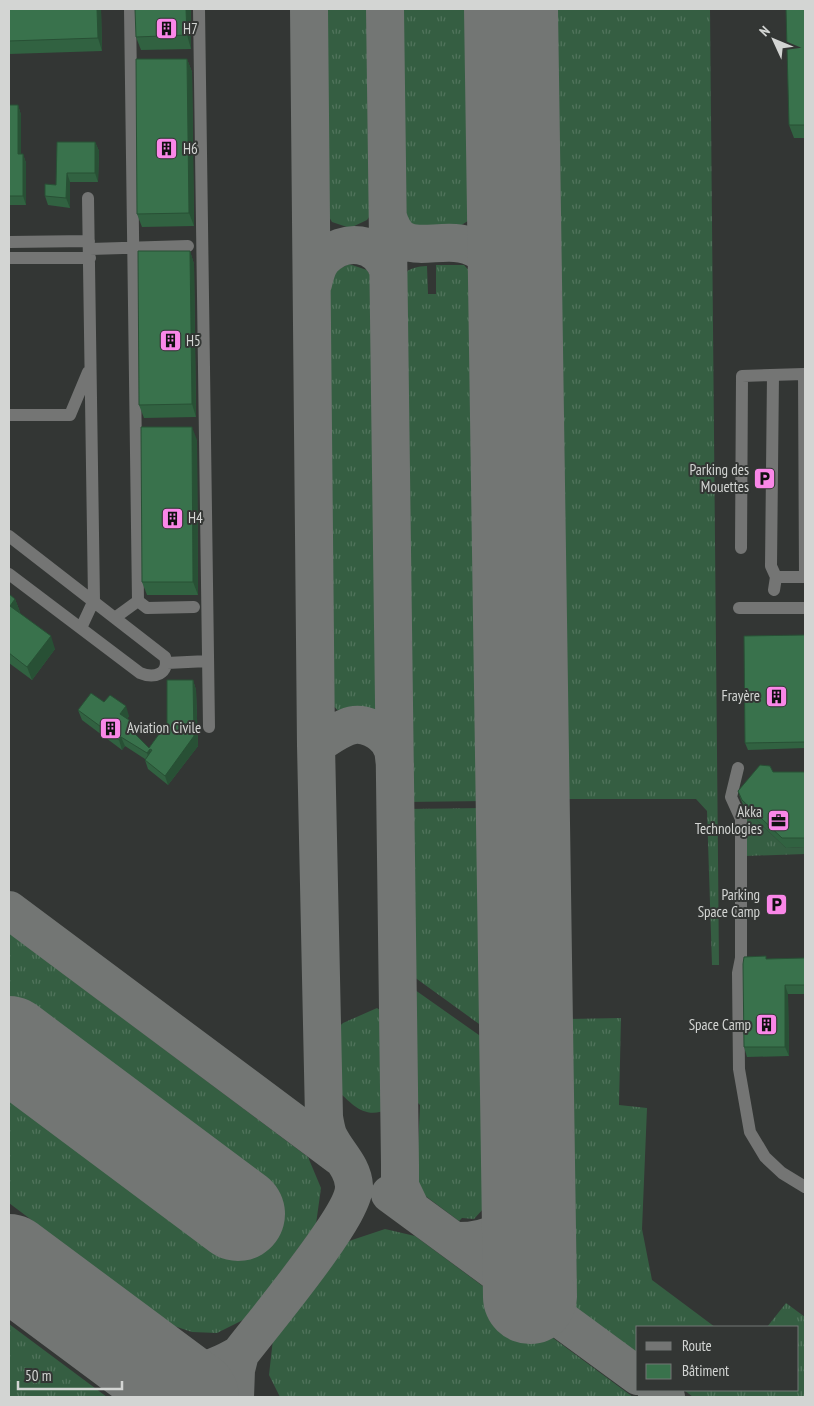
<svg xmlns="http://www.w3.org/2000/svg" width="814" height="1406" font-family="'PT Sans Narrow',sans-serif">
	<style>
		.grass { fill: url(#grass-tufts) }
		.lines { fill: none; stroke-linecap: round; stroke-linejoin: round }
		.taxiway { stroke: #737674; stroke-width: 38 }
		.runway { stroke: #737674; stroke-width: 94 }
		.minor { stroke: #747574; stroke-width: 12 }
		.wall { fill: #316241 }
		.shaded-wall { fill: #285035 }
		.building { fill: #39724c; stroke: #285035 }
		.labels { text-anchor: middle; stroke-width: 4; stroke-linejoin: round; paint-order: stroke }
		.poi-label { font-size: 15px; fill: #d3d5d3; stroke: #333634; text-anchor: start }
	</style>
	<defs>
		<pattern id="grass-tufts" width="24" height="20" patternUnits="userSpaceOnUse" patternTransform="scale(1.25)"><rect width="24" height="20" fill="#355e42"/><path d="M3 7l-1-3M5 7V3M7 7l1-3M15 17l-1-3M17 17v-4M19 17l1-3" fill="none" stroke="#51745c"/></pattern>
	</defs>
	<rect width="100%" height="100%" fill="#333634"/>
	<path class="grass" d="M318 9H375L378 204 367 220 350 228 332 222 321 203Z
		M394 9H479L482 202 474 217 460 226 416 228 404 219 396 202Z
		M544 9H710L719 965H712L707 811 696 799H552Z
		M349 264 367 270 378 288 382 697 375 711 358 716 340 713 330 702 325 286 333 272Z
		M436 265H464L473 275 479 285 486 801 405 802 399 290C402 272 408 267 427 266L428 294H436Z
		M485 808 486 1029 410 974 405 809Z
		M744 808 786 848 805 847V854L745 856 748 829Z
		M9 933 308 1157 321 1188 316 1224 247 1318 217 1333 192 1332 171 1325 9 1203Z
		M408 985 486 1040 490 1192 484 1208 474 1219 462 1218 459 1221 416 1189 420 1105 408 1093Z
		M377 1008 387 1015 389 1109C364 1120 353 1105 336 1089L334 1031 343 1023Z
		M621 1018 619 1105 647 1108 642 1229 652 1280 715 1327H638V1355L572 1305 564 1290 561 1253 557 1027 567 1019Z
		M385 1229 415 1236 633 1397H280L269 1375 273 1339 346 1242Z
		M786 1303 805 1317V1397H693L684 1390H798V1327H767Z
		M9 1324 107 1397H9Z"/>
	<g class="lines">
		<path class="taxiway" d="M385 9 400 1165V1186L411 1209
			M388 217C399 255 425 241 455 243 473 244 489 255 501 269 509 279 512 294 516 305
			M313 284C315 275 317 266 323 259 344 237 378 241 388 270
			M316 745C326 739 336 731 347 727 362 720 384 731 391 746 394 751 394 759 395 765
			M9 910 340 1157
			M390 1194 638 1376
			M454 1241C495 1242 512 1228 528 1191
			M143 1361C186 1375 201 1377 240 1354
			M656 1390 666 1397
			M235 1397 236 1370 240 1354C262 1325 355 1215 354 1186 353 1166 336 1153 328 1135 326 1129 325 1123 324 1117L316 745 309 9"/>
		<path class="runway" d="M511 9 530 1297
			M9 1043 238 1214
			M9 1261 192 1397"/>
		<path class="minor" d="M199 9 209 727
			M9 242 89 241
			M90 249 188 246
			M9 258H90
			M773 375 771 566 776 577
			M9 415H70L88 372
			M9 536 165 657C170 674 154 679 140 673L9 574
			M741 548 742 376 804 374 805 577H776L774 590
			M138 601 147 608 194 607
			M739 608H805
			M116 617 138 601 130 9
			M81 628 94 600 88 198
			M167 663 208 661
			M738 768 731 797 741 819V958L738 973 739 1069 750 1132 765 1157 782 1173 805 1187"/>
	</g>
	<path class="wall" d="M9 9H101L102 51 9 54Z
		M191 9V49L141 50 136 37Z
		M805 9V138H794L789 125Z
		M187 59 192 72 194 226 142 227 137 214Z
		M9 105H18L21 115V154H23L26 163V205H9Z
		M95 142 99 151 98 182H70V208L48 205 45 196 56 185Z
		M190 251 194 264 196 417 144 418 139 405Z
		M197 440 198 595H147L142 582Z
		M9 594 15 599 20 612V613L55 649 32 680 9 663Z
		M805 635V748L748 750 745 743Z
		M193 680 196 690 198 746 168 785 148 769 145 760V759L125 746 122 750 82 720 78 710 104 702 129 716 127 719 132 722 136 732 134 734 149 748 167 723Z
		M773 772H805V847L786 848 745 809 741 800 738 791Z
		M805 958V994H788L789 1056 747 1057 744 1047 767 959Z"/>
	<path class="shaded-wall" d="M97 9H101L102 51 98 38Z
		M186 9H191V49L187 35Z
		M187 59 192 72 194 226 189 213Z
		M18 105 21 115V163L18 154Z
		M95 142 99 151 98 182 95 173Z
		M23 154 26 163V205L23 196Z
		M67 173 70 182V208L66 198Z
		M190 251 194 264 196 417 192 404Z
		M192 427 197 440 198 595 193 582Z
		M15 599 20 612 15 619 10 606Z
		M51 636 55 649 32 680 27 667Z
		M193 680 196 690 198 746 168 785 165 776Z
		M126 706 129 716 124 723 120 714Z
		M132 722 136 732 132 737 128 727Z
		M121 737 125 746 122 750 119 740Z
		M150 749 153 758 150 762 147 753Z
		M785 985 788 994 789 1056 785 1047Z"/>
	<path class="building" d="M9 9H97L98 38 9 41Z
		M135 9H186L187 35 136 37Z
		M786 9H805V125H789Z
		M136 59H187L189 213 137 214Z
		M9 105H18V154H23V196H9Z
		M57 142H95V173H67L66 198 45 196V184L56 185Z
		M138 251H190L192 404 139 405Z
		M141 427H192L193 582H142Z
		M9 594 15 599 10 606 51 636 27 667 9 653Z
		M805 635V742L745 743 744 636Z
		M167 680H193L194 736 165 776 145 760 152 750 150 749 147 753 121 737 119 740 78 710 91 693 104 702 110 695 126 706 120 714 132 722 128 727 149 748 167 723Z
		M760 765 770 766 773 772H805V838H782L742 800 738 791Z
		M766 956V959L805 958V985H785V1047H744L743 964 744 957Z"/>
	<defs>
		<symbol id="building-square" viewBox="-11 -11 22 22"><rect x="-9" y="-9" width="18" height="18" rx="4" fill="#fa87e8" stroke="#333634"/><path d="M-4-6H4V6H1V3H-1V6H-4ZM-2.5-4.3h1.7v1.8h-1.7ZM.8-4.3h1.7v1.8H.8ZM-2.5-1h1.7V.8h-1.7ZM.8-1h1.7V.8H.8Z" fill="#111"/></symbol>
		<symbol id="parking-square" viewBox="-11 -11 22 22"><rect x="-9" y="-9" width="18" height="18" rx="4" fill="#fa87e8" stroke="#333634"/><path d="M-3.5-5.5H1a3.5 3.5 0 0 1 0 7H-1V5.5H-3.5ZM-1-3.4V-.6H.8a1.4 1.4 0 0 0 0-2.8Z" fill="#111"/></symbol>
		<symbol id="office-square" viewBox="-11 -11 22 22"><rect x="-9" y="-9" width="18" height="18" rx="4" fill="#fa87e8" stroke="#333634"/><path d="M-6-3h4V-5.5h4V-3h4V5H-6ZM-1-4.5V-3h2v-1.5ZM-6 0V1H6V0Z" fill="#111"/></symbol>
	</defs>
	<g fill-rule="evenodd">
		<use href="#building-square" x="154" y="16" width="25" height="25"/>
		<use href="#building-square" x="154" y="136" width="25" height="25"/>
		<use href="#building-square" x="158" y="328" width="25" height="25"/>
		<use href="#parking-square" x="752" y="466" width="25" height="25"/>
		<use href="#building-square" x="160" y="506" width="25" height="25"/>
		<use href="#building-square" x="764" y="684" width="25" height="25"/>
		<use href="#building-square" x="98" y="716" width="25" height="25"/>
		<use href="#office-square" x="766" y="808" width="25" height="25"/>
		<use href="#parking-square" x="764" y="892" width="25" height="25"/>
		<use href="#building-square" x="754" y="1012" width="25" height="25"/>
	</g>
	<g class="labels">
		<g class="poi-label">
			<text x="183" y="34">H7</text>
			<text x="183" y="154">H6</text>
			<text x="186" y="346">H5</text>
			<text x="749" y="475" text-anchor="end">Parking des<tspan x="749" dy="17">Mouettes</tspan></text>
			<text x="188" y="523">H4</text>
			<text x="760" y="701" text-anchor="end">Frayère</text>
			<text x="127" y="733">Aviation Civile</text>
			<text x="762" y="817" text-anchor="end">Akka<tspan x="762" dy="17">Technologies</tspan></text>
			<text x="760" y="900" text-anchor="end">Parking<tspan x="760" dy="17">Space Camp</tspan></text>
			<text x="751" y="1030" text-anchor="end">Space Camp</text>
		</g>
	</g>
	<rect width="814" height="1406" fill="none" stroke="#d3d5d3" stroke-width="20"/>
	<rect x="636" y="1326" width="162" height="65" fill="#333634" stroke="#737674"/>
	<rect x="646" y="1342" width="25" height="8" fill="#747574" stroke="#737674"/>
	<text x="682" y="1351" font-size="15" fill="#d3d5d3">Route</text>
	<rect x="646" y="1364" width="25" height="15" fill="#39724c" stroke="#737674"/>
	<text x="682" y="1376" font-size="15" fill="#d3d5d3">Bâtiment</text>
	<g transform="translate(774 40) rotate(314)" stroke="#333634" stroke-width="4" paint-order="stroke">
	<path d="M0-4L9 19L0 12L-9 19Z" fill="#d3d5d3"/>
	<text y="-8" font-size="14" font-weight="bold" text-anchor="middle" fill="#d3d5d3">N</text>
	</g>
	<path d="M18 1381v8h104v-8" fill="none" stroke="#d3d5d3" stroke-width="2.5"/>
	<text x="25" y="1381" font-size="15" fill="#d3d5d3" stroke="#333634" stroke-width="4" paint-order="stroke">50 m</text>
</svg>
